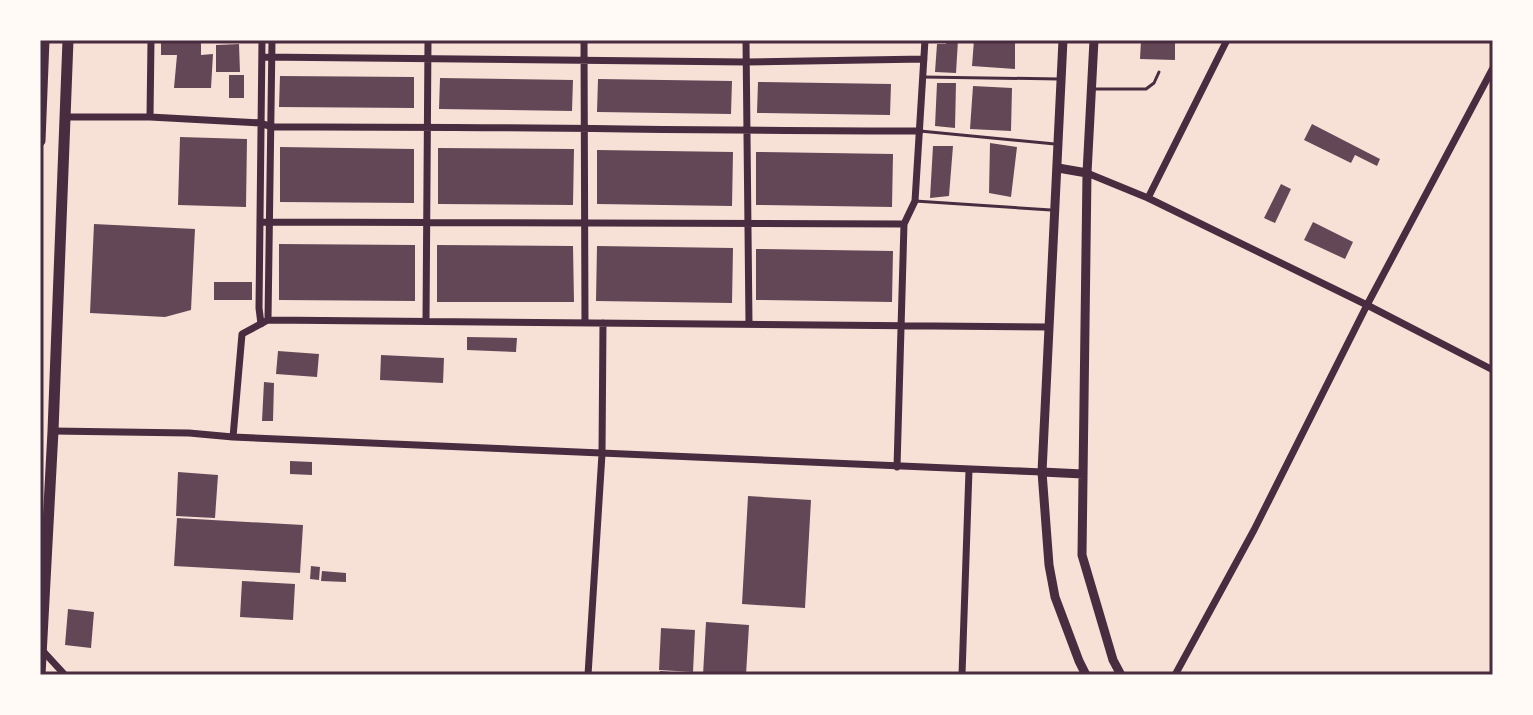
<svg xmlns="http://www.w3.org/2000/svg" width="1533" height="715" font-family="Signika,sans-serif">
	<style>
		.building { fill: #644757 }
		.lines { fill: none; stroke-linecap: round; stroke-linejoin: round }
		.service { stroke: #4a2c40; stroke-width: 3 }
		.minor { stroke: #4a2c40; stroke-width: 7 }
		.tertiary { stroke: #4a2c40; stroke-width: 9 }
		.trunk { stroke: #4a2c40; stroke-width: 11 }
		.neatline { fill: none; stroke: #4a2c40; stroke-width: 3 }
	</style>
	<rect width="100%" height="100%" fill="#f7e1d7"/>
	<path class="building" d="M161 40H201V55L213 54 211 88H174L177 55H161Z
		M946 40H958L956 73 935 72 937 44H946Z
		M974 40H1015V69L972 66Z
		M1141 40H1175V60L1140 59Z
		M239 44 240 72H216V45Z
		M229 75H244V98H229Z
		M280 76 414 77V108L279 107Z
		M440 78 573 80 572 111 439 109Z
		M598 79 732 81 731 114 597 112Z
		M758 82 891 84 890 115 757 113Z
		M937 83H956L955 128 935 126Z
		M973 86 1012 88 1011 131 970 129Z
		M1312 124 1380 159 1377 166 1355 155 1351 163 1304 140Z
		M180 137 247 139 246 207 178 205Z
		M990 143 1017 147 1011 197 989 193Z
		M933 146H953L949 196 930 198Z
		M280 147 414 149V203L280 202Z
		M438 148 574 149 573 205 438 204Z
		M597 150 733 152 732 206 597 204Z
		M756 152 893 154 892 207 756 205Z
		M1281 184 1291 189 1275 223 1264 218Z
		M1313 222 1353 242 1345 259 1304 240Z
		M94 224 195 229 191 310 165 317 90 313Z
		M279 244 415 245V301L279 300Z
		M437 245 573 246 574 302H437Z
		M597 246 733 248 732 303 596 301Z
		M756 249 893 251 892 302 756 300Z
		M214 282H252V300H214Z
		M467 337 517 338 516 352 467 350Z
		M278 351 319 354 317 377 276 374Z
		M381 355 444 358 443 383 380 380Z
		M264 382 274 383 273 421H262Z
		M290 461 312 462V475L290 474Z
		M178 472 218 475 215 518 176 516Z
		M748 496 811 500 805 608 742 604Z
		M177 518 303 525 300 573 174 566Z
		M311 566 320 567 319 580 310 579Z
		M322 571 346 573V582L321 581Z
		M242 581 295 584 293 620 240 617Z
		M68 609 94 612 91 648 65 645Z
		M706 622 749 625 746 675H703Z
		M661 628 695 630 693 672 659 670Z
		M660 671 683 673V675H659Z"/>
	<g class="lines">
		<path class="service" d="M923 77 1059 79
			M1095 89H1146L1154 83 1159 72
			M920 131 1055 144
			M915 201 1051 210"/>
		<path class="minor" d="M584 40 585 323
			M746 40 749 324
			M262 57 746 62 924 59
			M65 117H150L261 123 271 127C487 126 704 131 920 131
			M150 117 151 40
			M1087 173 1148 198 1367 305 1493 370
			M1148 198 1227 40
			M260 222 904 224
			M268 320 272 40
			M426 321 428 40
			M261 324 259 308 262 40
			M53 431 189 433 233 437 1042 472
			M233 437 242 334 268 320 1049 327
			M897 467 904 224 915 201 925 40
			M42 650 65 675
			M588 675 602 454 603 323
			M962 675 969 470
			M1175 675 1254 530 1367 305 1493 68"/>
		<path class="tertiary" d="M1063 40 1042 472 1049 565 1055 597 1079 661 1086 675
			M1094 40 1087 173 1082 555 1113 660 1121 675
			M1058 168 1087 173
			M1042 472 1083 474"/>
		<path class="trunk" d="M40 141 44 40
			M40 675 53 431 68 40"/>
	</g>
	<rect width="1533" height="715" fill="none" stroke="#fffaf5" stroke-width="84"/>
	<rect x="42" y="42" width="1449" height="631" class="neatline"/>
</svg>
